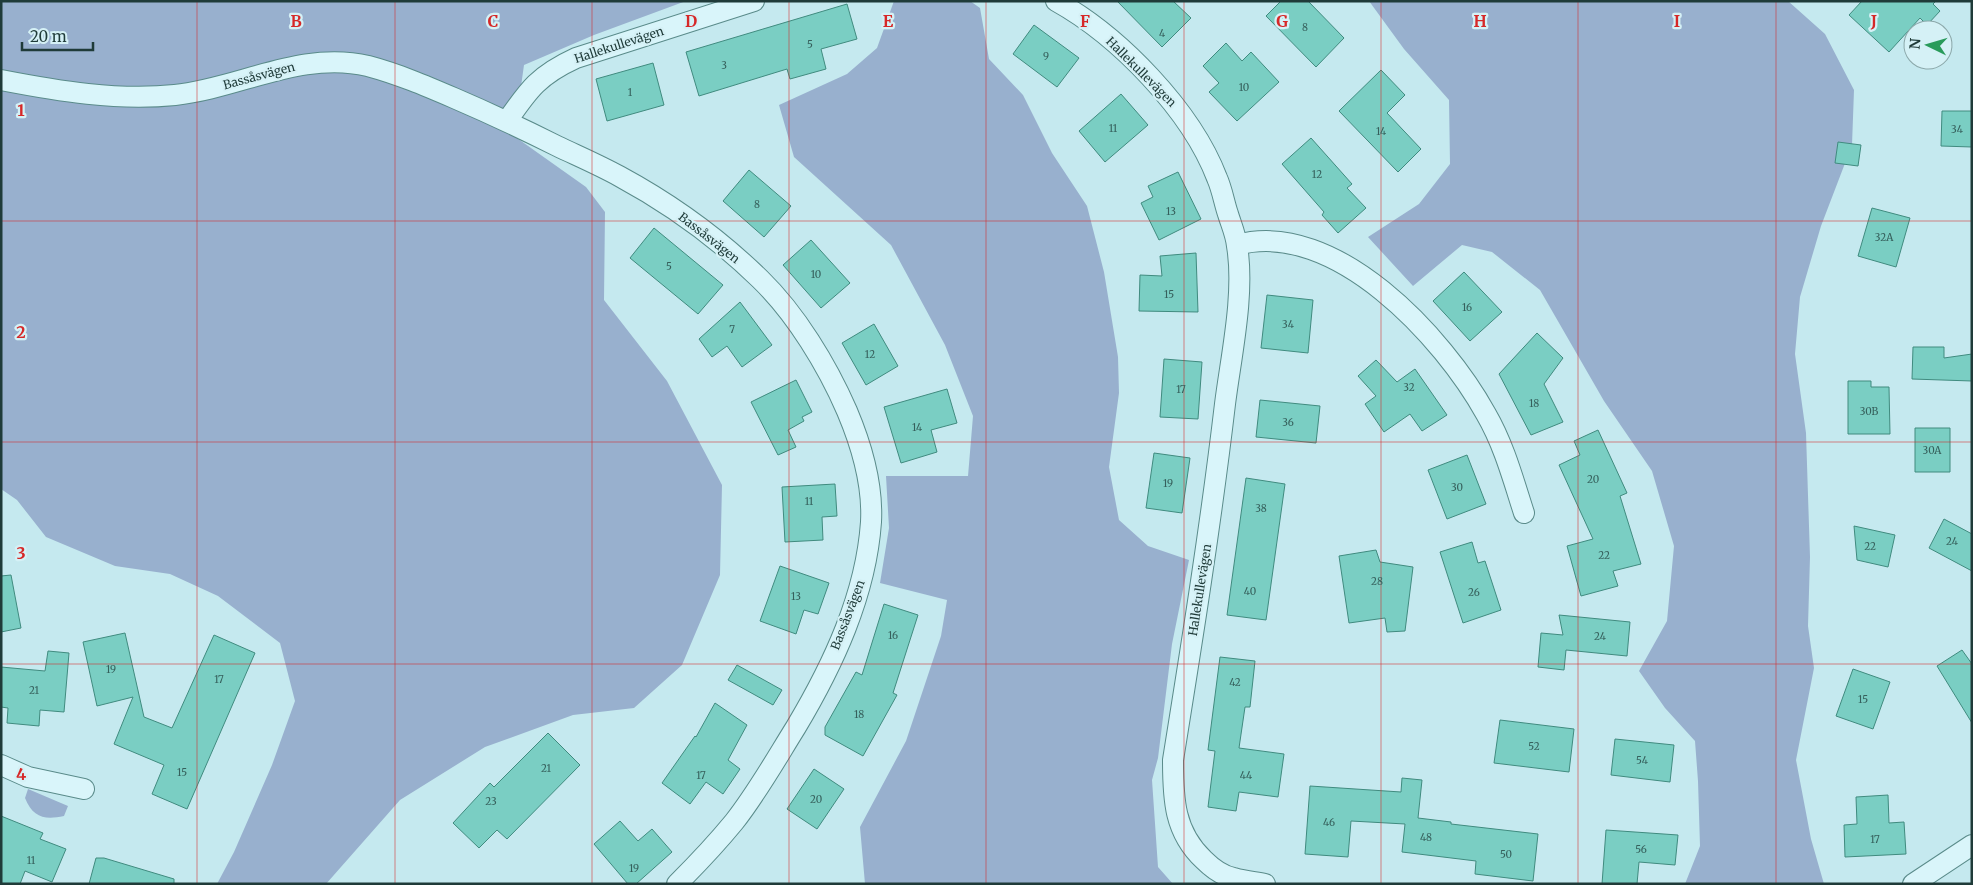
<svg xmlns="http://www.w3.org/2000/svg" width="1973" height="885" font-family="Merriweather,serif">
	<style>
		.green { fill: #98b0ce }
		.building { fill: #7acec3; stroke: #408b7f }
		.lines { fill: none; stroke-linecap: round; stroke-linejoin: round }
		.street-casing { stroke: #5a8b8a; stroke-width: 22 }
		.street { stroke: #d9f5fa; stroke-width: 20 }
		.grid { fill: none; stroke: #d62828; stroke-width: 1; stroke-opacity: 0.55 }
		.labels { text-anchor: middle; stroke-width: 4.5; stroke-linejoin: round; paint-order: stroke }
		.number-label { font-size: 10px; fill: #36605c }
		.street-label { font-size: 12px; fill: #1f3b39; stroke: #d5f1f6 }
		.grid-label { font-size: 16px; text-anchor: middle; font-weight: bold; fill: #d62828; stroke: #d5f1f6; stroke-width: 4.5; stroke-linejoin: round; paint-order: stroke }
	</style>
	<rect width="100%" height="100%" fill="#c5e9ef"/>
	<path class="green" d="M1 1H686L594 35 524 65 514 136 586 187 605 212 604 300 667 381 722 485 720 575 682 665 634 708 573 715 485 747 400 800 326 884H217L234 852 272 765 295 701 280 643 218 596 170 574 115 566 46 537 17 500 1 489Z
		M894 1H970L980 8 989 59 1023 95 1052 153 1087 206 1104 272 1118 357 1119 393 1109 467 1119 520 1148 546 1189 560 1172 644 1158 758 1152 780 1158 867 1173 884H865L860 827 906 741 941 636 947 600 880 583 889 528 886 476H968L973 416 945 345 891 245 794 157 779 105 847 74 877 48Z
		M1369 1H1788L1825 34 1854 90 1852 145 1821 226 1800 297 1795 354 1806 433 1810 557 1808 626 1814 668 1796 760 1811 839 1824 884H1685L1700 846 1698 781 1695 741 1665 708 1639 671 1667 621 1674 546 1652 471 1604 401 1540 290 1492 252 1462 245 1413 286 1368 237 1419 204 1450 164 1449 100 1404 49Z
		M28 789 68 806 64 816C45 820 33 818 25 798Z"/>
	<path class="building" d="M1117 1H1173L1191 18 1162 47Z
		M1281 1H1308L1344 38 1316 67 1266 16Z
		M1862 1H1936L1933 4 1940 11 1927 25 1920 18 1889 52 1849 15Z
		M847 4 857 39 821 49 826 69 790 79 787 69 699 96 686 52Z
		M1034 25 1079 58 1057 87 1013 54Z
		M1226 43 1242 61 1251 52 1279 82 1237 121 1209 92 1219 83 1203 66Z
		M653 63 664 105 607 121 596 79Z
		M1381 70 1405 95 1387 113 1421 149 1398 172 1339 111Z
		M1121 94 1148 125 1105 162 1079 131Z
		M1942 111H1972V147L1941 146Z
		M1311 138 1352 184 1347 188 1366 208 1338 233 1322 215 1324 212 1282 164Z
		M1838 142 1861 145 1858 166 1835 163Z
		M749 170 791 206 764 237 723 201Z
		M1178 172 1201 219 1159 240 1141 203 1153 197 1148 186Z
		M1872 208 1910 218 1896 267 1858 256Z
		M654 228 723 285 698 314 630 258Z
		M811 240 850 283 821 308 783 265Z
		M1196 253 1198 312 1139 311 1140 275 1162 276 1160 256Z
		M1464 272 1502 312 1470 341 1433 301Z
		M1267 295 1313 300 1308 353 1261 348Z
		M740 302 772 345 742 367 727 346 712 357 699 339Z
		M874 324 898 366 866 385 842 343Z
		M1537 333 1563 358 1544 384 1563 422 1531 435 1499 374Z
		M1913 347H1944V358L1972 354V381L1912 379Z
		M1164 359 1202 362 1198 419 1160 417Z
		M1376 360 1397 382 1415 369 1447 415 1422 431 1410 414 1384 432 1365 404 1376 396 1358 376Z
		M796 380 812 412 802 417 804 421 788 430 796 447 778 455 751 402Z
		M1848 381H1871V387H1889L1890 434H1848Z
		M947 389 957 423 931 430 937 452 901 463 884 407Z
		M1260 400 1320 406 1316 443 1256 437Z
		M1915 428H1950V472H1915Z
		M1598 430 1627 493 1620 496 1641 564 1613 571 1618 586 1581 596 1567 546 1593 539 1559 465 1580 455 1574 441Z
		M1154 453 1190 458 1182 513 1146 508Z
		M1467 455 1486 504 1447 519 1428 470Z
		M1246 478 1285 484 1266 620 1227 615Z
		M835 484 837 516 822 517 823 540 785 542 782 487Z
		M1944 519 1972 534V571L1929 548Z
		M1854 526 1895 535 1888 567 1857 560Z
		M1472 542 1478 563 1485 561 1501 610 1463 623 1440 552Z
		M1376 550 1380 562 1413 567 1405 631 1387 632 1385 618 1349 623 1339 556Z
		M780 566 829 583 818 614 804 610 796 634 760 621Z
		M11 575 21 628 1 632V576Z
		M884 604 918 615 893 693 897 695 863 756 825 735V727L856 672 862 675Z
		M1559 615 1630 622 1627 656 1566 650 1564 670 1538 667 1541 633 1563 635Z
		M125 633 144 717 172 728 214 635 255 653 187 809 152 794 164 765 114 744 133 697 97 706 83 642Z
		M1962 650 1972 664V723L1937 666Z
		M48 651 69 653 64 712 40 710 39 726 7 723 8 708 1 707V667L45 671Z
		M1220 657 1255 661 1250 707H1245L1239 748 1284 754 1278 797 1239 792 1236 811 1208 807 1215 751 1208 750Z
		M737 665 782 690 773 705 728 680Z
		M1853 669 1890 682 1873 729 1836 716Z
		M715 703 747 725 728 760 740 769 723 794 706 782 690 804 662 783 695 736 696 737Z
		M1500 720 1574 729 1569 772 1494 763Z
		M548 733 580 765 507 839 497 830 479 848 453 823 490 783 494 787Z
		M1615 739 1674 745 1670 782 1611 775Z
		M814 769 844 789 817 829 787 809Z
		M1402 778 1422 780 1418 818 1451 822V824L1538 834 1533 881 1475 874 1476 861 1402 852 1405 824 1351 821 1348 857 1305 854 1310 786 1401 792Z
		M1888 795 1889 823 1904 822 1906 854 1845 857 1844 825 1857 824 1856 797Z
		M1 816 43 833 40 839 66 849 52 882 25 871 20 884H1Z
		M620 821 638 841 652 829 672 852 636 884H628L594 844Z
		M1606 830 1678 835 1675 865 1639 862 1637 884H1602Z
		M96 858H104L174 879V884H89Z"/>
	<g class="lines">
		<defs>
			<path id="street" d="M1056 1C1119 36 1191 110 1217 178 1222 189 1224 202 1228 214 1231 224 1236 235 1237 246 1245 294 1231 356 1225 404 1211 523 1192 642 1173 760 1173 799 1174 832 1204 860 1212 868 1223 876 1234 878 1244 881 1255 882 1265 884
				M1 80C58 91 117 101 175 95 240 88 302 50 368 66 398 74 426 86 454 98 489 113 523 129 557 146 578 156 599 165 619 176 669 203 719 239 760 279 796 314 827 365 847 411 861 444 873 485 871 522 866 595 833 665 796 727 776 759 757 793 734 822 716 844 697 864 677 884
				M507 121C529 89 539 75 576 58L754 1
				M1237 245C1335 218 1444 338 1486 414 1504 445 1513 479 1524 513
				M1 765 28 777 84 789
				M1913 884 1972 845"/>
		</defs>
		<use href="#street" class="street-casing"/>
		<use href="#street" class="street"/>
	</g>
	<path class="grid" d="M197 1V884M395 1V884M592 1V884M789 1V884M986 1V884M1184 1V884M1381 1V884M1578 1V884M1776 1V884M1 221H1972M1 442H1972M1 664H1972"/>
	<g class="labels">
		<g class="number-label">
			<text x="1305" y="31">8</text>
			<text x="1162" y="37">4</text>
			<text x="810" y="48">5</text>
			<text x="1046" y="60">9</text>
			<text x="724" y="69">3</text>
			<text x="1244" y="91">10</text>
			<text x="630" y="96">1</text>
			<text x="1113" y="132">11</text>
			<text x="1957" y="133">34</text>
			<text x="1381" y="135">14</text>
			<text x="1317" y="178">12</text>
			<text x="757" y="208">8</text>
			<text x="1171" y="215">13</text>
			<text x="1884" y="241">32A</text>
			<text x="669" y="270">5</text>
			<text x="816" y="278">10</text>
			<text x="1169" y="298">15</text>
			<text x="1467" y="311">16</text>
			<text x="1288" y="328">34</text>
			<text x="732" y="333">7</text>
			<text x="870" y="358">12</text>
			<text x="1409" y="391">32</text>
			<text x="1181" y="393">17</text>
			<text x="1534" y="407">18</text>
			<text x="1869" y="415">30B</text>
			<text x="1288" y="426">36</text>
			<text x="917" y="431">14</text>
			<text x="1932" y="454">30A</text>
			<text x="1593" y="483">20</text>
			<text x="1168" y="487">19</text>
			<text x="1457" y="491">30</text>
			<text x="809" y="505">11</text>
			<text x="1261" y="512">38</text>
			<text x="1952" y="545">24</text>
			<text x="1870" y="550">22</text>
			<text x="1604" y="559">22</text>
			<text x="1377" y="585">28</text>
			<text x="1250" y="595">40</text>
			<text x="1474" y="596">26</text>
			<text x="796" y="600">13</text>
			<text x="893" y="639">16</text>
			<text x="1600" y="640">24</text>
			<text x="111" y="673">19</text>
			<text x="219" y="683">17</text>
			<text x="1235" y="686">42</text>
			<text x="34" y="694">21</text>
			<text x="1863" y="703">15</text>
			<text x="859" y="718">18</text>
			<text x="1534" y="750">52</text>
			<text x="1642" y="764">54</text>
			<text x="546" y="772">21</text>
			<text x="182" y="776">15</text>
			<text x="701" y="779">17</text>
			<text x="1246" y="779">44</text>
			<text x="816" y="803">20</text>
			<text x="491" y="805">23</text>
			<text x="1329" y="826">46</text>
			<text x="1426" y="841">48</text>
			<text x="1875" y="843">17</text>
			<text x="1641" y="853">56</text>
			<text x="1506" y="858">50</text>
			<text x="31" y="864">11</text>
			<text x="634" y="872">19</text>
		</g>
		<g class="street-label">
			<text transform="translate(619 45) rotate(-18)" y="4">Hallekullevägen</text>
			<text transform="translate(1141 72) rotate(45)" y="4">Hallekullevägen</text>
			<text transform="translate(259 76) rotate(-15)" y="4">Bassåsvägen</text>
			<text transform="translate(709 238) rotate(38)" y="4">Bassåsvägen</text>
			<text transform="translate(1200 590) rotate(-81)" y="4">Hallekullevägen</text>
			<text transform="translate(848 615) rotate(-69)" y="4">Bassåsvägen</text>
		</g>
	</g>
	<g class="grid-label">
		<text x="296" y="27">B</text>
		<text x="493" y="27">C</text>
		<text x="691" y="27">D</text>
		<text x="888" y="27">E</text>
		<text x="1085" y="27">F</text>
		<text x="1282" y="27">G</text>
		<text x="1480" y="27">H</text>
		<text x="1677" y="27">I</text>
		<text x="1874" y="27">J</text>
		<text x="21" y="116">1</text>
		<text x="21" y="338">2</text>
		<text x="21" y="559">3</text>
		<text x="21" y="780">4</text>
	</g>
	<rect width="1973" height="885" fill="none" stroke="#1f3b39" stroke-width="5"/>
	<g transform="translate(1928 45) rotate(275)"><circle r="24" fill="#d5f1f6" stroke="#8ca8aa"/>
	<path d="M0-4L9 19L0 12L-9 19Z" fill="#299b5b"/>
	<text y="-8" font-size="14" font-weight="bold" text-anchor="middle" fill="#1f3b39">N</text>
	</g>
	<path d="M22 42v8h71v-8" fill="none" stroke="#1f3b39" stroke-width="2.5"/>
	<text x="30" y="42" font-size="15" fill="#1f3b39" stroke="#d5f1f6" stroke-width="4" paint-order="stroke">20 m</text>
</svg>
